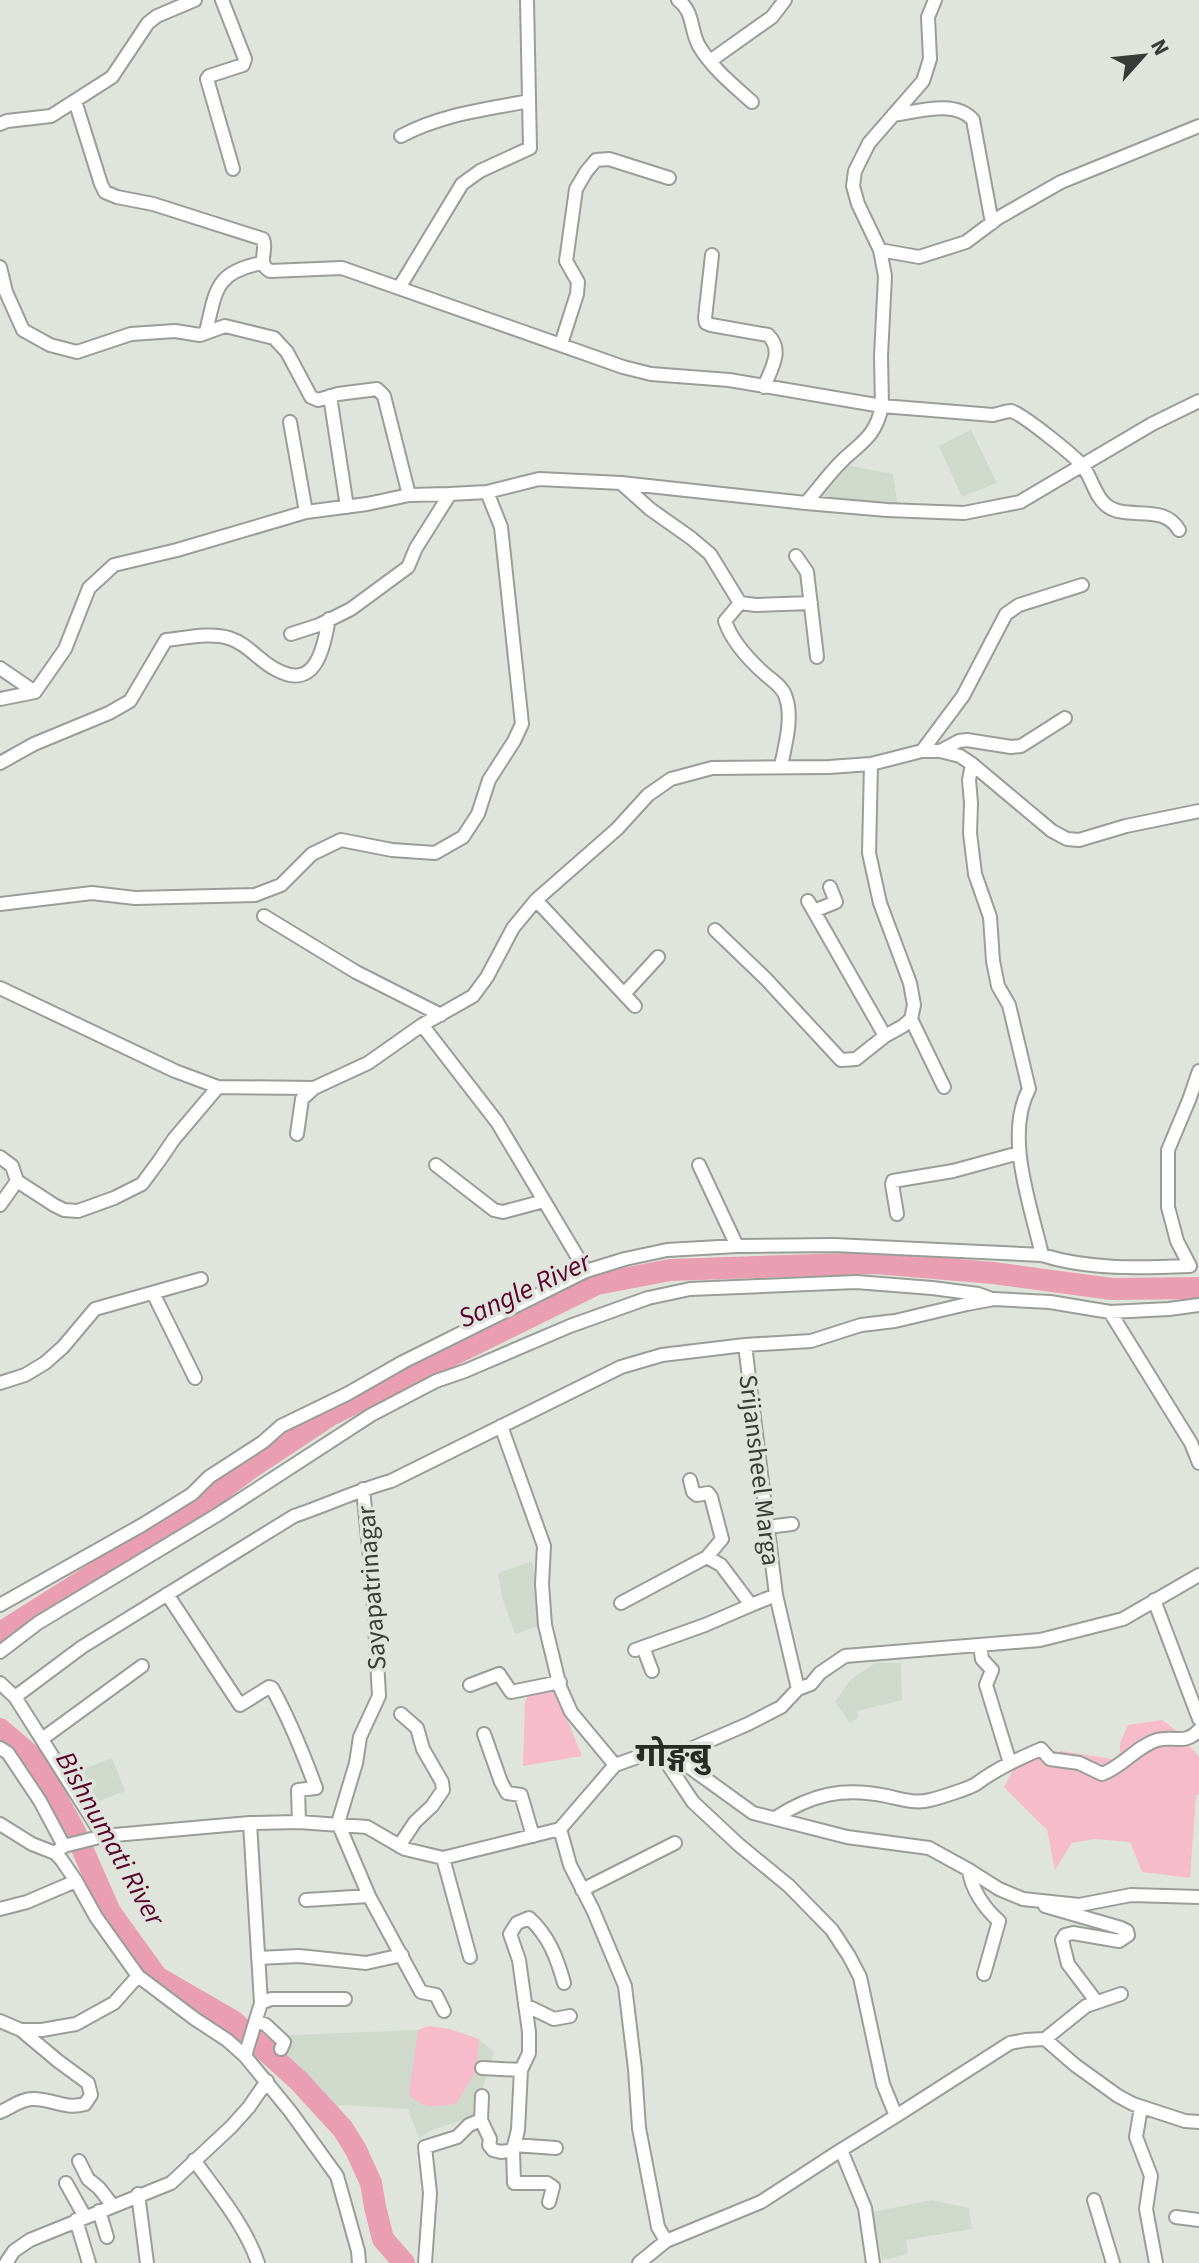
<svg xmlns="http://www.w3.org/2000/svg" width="1199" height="2263" font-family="'Source Sans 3','Noto Sans Devanagari',sans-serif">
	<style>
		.built { fill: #d0dacc }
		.green { fill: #f6bccb }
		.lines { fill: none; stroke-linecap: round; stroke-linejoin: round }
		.river { stroke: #ea9eb3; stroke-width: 22 }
		.minor-casing { stroke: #999e97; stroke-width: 16 }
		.minor { stroke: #fff; stroke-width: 12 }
		.labels { text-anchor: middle; stroke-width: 7; stroke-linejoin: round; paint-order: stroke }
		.street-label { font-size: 26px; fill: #393b38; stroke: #dfe5dd }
		.water-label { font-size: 28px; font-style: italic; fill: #5a0029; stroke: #dfe5dd }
		.district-label { font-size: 34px; font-weight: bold; fill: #272b25; stroke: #dfe5dd }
	</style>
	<rect width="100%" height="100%" fill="#dfe5dd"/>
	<path class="built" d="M971 430 997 483 962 497 939 446Z
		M845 465 893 474 898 506 819 499Z
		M532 1561 538 1589 541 1625 515 1634 502 1597 498 1573Z
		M875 1663H901L902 1700 857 1711 859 1717 850 1723 835 1702 850 1680Z
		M112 1758 125 1791 92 1804 73 1773Z
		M429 2026 449 2029 479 2039 494 2052 473 2117 432 2130 419 2138 408 2109 343 2105 328 2109 277 2044 291 2035 418 2030Z
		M932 2200 969 2208 972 2229 906 2240 908 2254 882 2260 873 2212Z"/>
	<path class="green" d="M553 1685 582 1756 523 1766 525 1702 531 1691Z
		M1162 1720 1177 1731 1199 1757V1794L1196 1796 1190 1878 1142 1872 1130 1842 1095 1839 1072 1843 1055 1870 1047 1830 1004 1787 1015 1767 1061 1751 1113 1759 1120 1753V1743L1128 1725Z
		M429 2026 449 2029 479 2039 476 2071 456 2104C434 2106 426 2111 409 2095L418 2030Z"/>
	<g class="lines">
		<path class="river" d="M0 1633 189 1514 252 1467 329 1416 597 1284 670 1270 876 1263 993 1273 1112 1289 1199 1288
			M0 1729 36 1760 74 1830 110 1912 157 1977 233 2021 299 2081 343 2129 356 2150 371 2183 375 2207 383 2239 404 2263"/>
		<defs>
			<path id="minor" d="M222 0 245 59 243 65 209 76 207 79 233 169
				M678 0C694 11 690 30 699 46 712 68 733 85 752 102
				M935 0 928 17 930 59 923 81 869 143 855 171 853 186 858 204 880 250 885 276 881 356 882 406 993 415C999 414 1006 411 1011 411 1021 413 1078 458 1084 468 1092 479 1095 496 1106 505 1126 522 1163 502 1179 530
				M710 61 772 17 785 0
				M75 101 101 184 105 192 117 197 153 204 263 239C268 251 256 263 270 271L342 268 623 367 651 374 729 380 882 406C876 434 865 440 845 458 831 471 819 488 806 503L621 483 539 479 487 492 450 494 416 548 408 567 351 609 319 625 291 634
				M893 115C917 112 955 99 973 120L992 223
				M0 124 7 121 51 116 112 77 148 23 157 16 195 0
				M401 136C442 114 484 110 529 101
				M880 250 919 257 966 242 998 218 1061 182 1199 126
				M712 255 705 318 706 323 711 325 768 335C784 350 771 369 764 387
				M0 267 6 292 23 330 50 345 77 352 131 334 175 331 200 335 225 326 274 338 287 352 311 397 318 400 338 394 377 389 384 396 409 495
				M399 288 462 184 480 171 530 148 527 0
				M206 332C216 290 215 272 262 263
				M561 344 577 294 578 282 566 261 576 189 586 172 596 160 609 159 669 178
				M330 396 347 507
				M290 422 306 512
				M621 483 650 509 691 538 710 554 740 603
				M806 503 887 510 964 513 1020 502 1152 424 1199 401
				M796 556 807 572 817 657
				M0 668 35 692
				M0 699 35 692 65 649 89 588 114 565 177 550 306 512 367 504 409 495 450 494
				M922 751 963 696 1006 614 1019 605 1082 585
				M940 751 959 741 967 740 1011 747 1021 746 1065 718
				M0 763 34 744 109 713 130 701 166 640C186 638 210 632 229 638 248 644 258 660 275 669 316 692 323 649 329 619
				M972 764 969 780 971 803 970 833 975 874 990 917 993 961 998 986 1009 1005 1029 1089C1004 1136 1031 1206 1042 1255
				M781 766C785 746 793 718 786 698 784 688 773 681 766 675 749 660 732 642 725 621L740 603 756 605 811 603
				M536 900 635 1006
				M808 901 885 1036
				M0 904 92 893 135 898 255 895 281 885 312 854 341 840 392 850 435 853 463 837 478 814 489 780 514 741 522 724 501 527 487 492
				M814 911 836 902 830 887
				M264 916 356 972 441 1015
				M715 930 766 979 841 1060 856 1059 885 1036 903 1026 911 1019 914 1005 910 983 880 903 869 853 871 764
				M0 988 175 1071 218 1087 314 1088 368 1063 422 1025 473 996 487 977 513 928 536 900 617 829 648 795 671 779 712 768 829 767 871 764 922 751H940L960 756 972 764 1052 831 1067 839 1079 840 1126 826 1199 811
				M624 994 658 957
				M911 1019 944 1087
				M422 1025 497 1122 586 1271
				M297 1134 302 1099 314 1088
				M0 1157 12 1166 17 1181 54 1205 64 1210 78 1211 114 1198 142 1184 159 1161 174 1139 218 1087
				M436 1165 494 1210 503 1212 544 1201
				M699 1165 737 1246
				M0 1205 17 1181
				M897 1214 892 1184 893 1181 953 1171 1019 1153
				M153 1293 195 1378
				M1110 1312 1191 1443 1199 1463
				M745 1345 776 1595 798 1689
				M0 1383 25 1375 45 1363 63 1347 95 1309 201 1279
				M501 1426 544 1546 542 1584 545 1625 560 1687 571 1712 615 1765
				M690 1480 693 1492 697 1495 708 1493 711 1497 722 1539 707 1557
				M363 1489 373 1588 379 1696 360 1737 356 1763 338 1823 369 1896 421 1992 436 1995 444 2011
				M767 1527 792 1524
				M167 1594 240 1705 269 1687 272 1688C290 1720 303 1753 316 1788L298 1790 299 1822
				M1154 1600 1199 1719
				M621 1603 707 1557 721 1565 751 1605 776 1595
				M0 1605 142 1525 192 1494 209 1477 263 1442 281 1426 347 1394 403 1362 586 1271 625 1259 667 1250 737 1246 834 1245 1042 1255C1090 1270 1140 1268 1190 1266L1177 1241 1168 1207V1150L1189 1100 1199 1071
				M980 1646 982 1659 992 1670 986 1685 1010 1763
				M643 1647 652 1671
				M635 1650 705 1625 756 1603
				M0 1652 38 1623 217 1515 371 1415 436 1381 465 1371 570 1326 648 1298 690 1289 856 1282 932 1288 978 1294 989 1298
				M0 1683 15 1697
				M470 1685 499 1674 511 1692 560 1682
				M484 1734 501 1782 507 1793 521 1795 533 1836
				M42 1739 142 1666
				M0 1748 8 1753 40 1801 64 1846
				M674 1756 753 1813 847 1837 929 1848 969 1870 999 1889 1023 1899 1079 1905 1131 1895 1199 1897
				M663 1757 693 1802 739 1845 789 1886 832 1930 849 1956 860 1977 883 2084 896 2116 841 2150 865 2208 873 2263
				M775 1818C812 1794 843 1787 887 1796 901 1799 915 1804 930 1800 939 1798 970 1788 976 1784 996 1769 1018 1759 1041 1749L1050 1759 1079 1763 1102 1774C1122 1767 1137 1746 1157 1740 1175 1735 1184 1746 1199 1730
				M0 1824 32 1844 55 1853 64 1846 103 1836 250 1823 299 1822 367 1827 405 1849 443 1858 560 1829 615 1765 646 1754 674 1756 748 1724 781 1707 798 1689 811 1684 820 1673 845 1656 1040 1640 1123 1619 1199 1575
				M560 1829 570 1865 593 1910 625 1986 635 2069 639 2128 658 2227 666 2241
				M103 1836 15 1697 82 1647 294 1516C327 1505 358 1490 391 1481L621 1367 662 1355 745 1345 811 1341 861 1325 895 1321 967 1304 994 1299 1050 1302 1110 1312 1169 1309 1199 1305
				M399 1846 415 1822 432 1806 443 1790 442 1782 423 1749 417 1728 401 1714
				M55 1853 61 1859 76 1881 96 1917 138 1976 195 2019 227 2040 245 2056 290 2111 337 2176 358 2251 359 2263
				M443 1858 470 1957
				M969 1870C971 1889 985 1909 999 1921L984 1974
				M582 1890 675 1843
				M306 1900 369 1896
				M1045 1906 1121 1928 1127 1931 1128 1935 1119 1941 1073 1933 1065 1935 1062 1940 1068 1964 1096 2001
				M0 1909 27 1902 76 1881
				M258 1958 299 1956 366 1963 402 1955
				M261 2003 271 1999H345
				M525 2005 554 2019 570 2016
				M0 2021 21 2030H42L76 2024 114 2003 138 1976
				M257 2021 266 2025 284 2042 281 2049
				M1045 2039 1086 2006 1121 1994
				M245 2056 261 2003 250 1823
				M482 2068 521 2070
				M1141 2107 1136 2137 1151 2176 1146 2209 1156 2263
				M0 2112C10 2108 21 2099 32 2099 51 2098 64 2110 85 2104L91 2095 88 2083 58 2061 21 2030
				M896 2116 1010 2043 1026 2040 1045 2039 1075 2065 1118 2096 1133 2104 1185 2121 1199 2122
				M481 2120 490 2139 489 2145 493 2150 501 2152 513 2150
				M514 2145 556 2148
				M194 2160C217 2192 245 2225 258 2263
				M79 2161 88 2179 99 2188 113 2206
				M66 2183 85 2217
				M138 2194 147 2263
				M1094 2200 1113 2263
				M549 2202 553 2187 547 2183H514L513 2150 518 2130 521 2070 529 2053V2032L519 1960 510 1934 517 1923 529 1918C549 1936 557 1958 564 1983
				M99 2211 107 2237
				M1176 2217 1199 2220
				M76 2220 89 2263
				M6 2263 14 2251 30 2240 171 2183 231 2127 249 2107 267 2081
				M425 2263 430 2193 425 2147 457 2137 469 2125 481 2120 482 2096
				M639 2263 666 2241 761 2202 841 2150"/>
		</defs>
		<use href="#minor" class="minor-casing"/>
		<use href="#minor" class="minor"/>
	</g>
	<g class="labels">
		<g class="street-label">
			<text transform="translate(760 1470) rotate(83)" y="9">Srijansheel Marga</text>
			<text transform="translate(371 1588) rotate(-94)" y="9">Sayapatrinagar</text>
		</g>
		<g class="water-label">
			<text transform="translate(524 1289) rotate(-25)" y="10">Sangle River</text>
			<text transform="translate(111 1838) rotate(61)" y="10">Bishnumati River</text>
		</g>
		<g class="district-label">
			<text x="673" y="1766">गोङ्गबु</text>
		</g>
	</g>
	<g transform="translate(1143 56) rotate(63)" stroke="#dfe5dd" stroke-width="6" paint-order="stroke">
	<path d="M0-6L14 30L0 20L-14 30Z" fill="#393b38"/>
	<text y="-12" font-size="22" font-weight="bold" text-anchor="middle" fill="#393b38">N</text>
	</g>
</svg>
